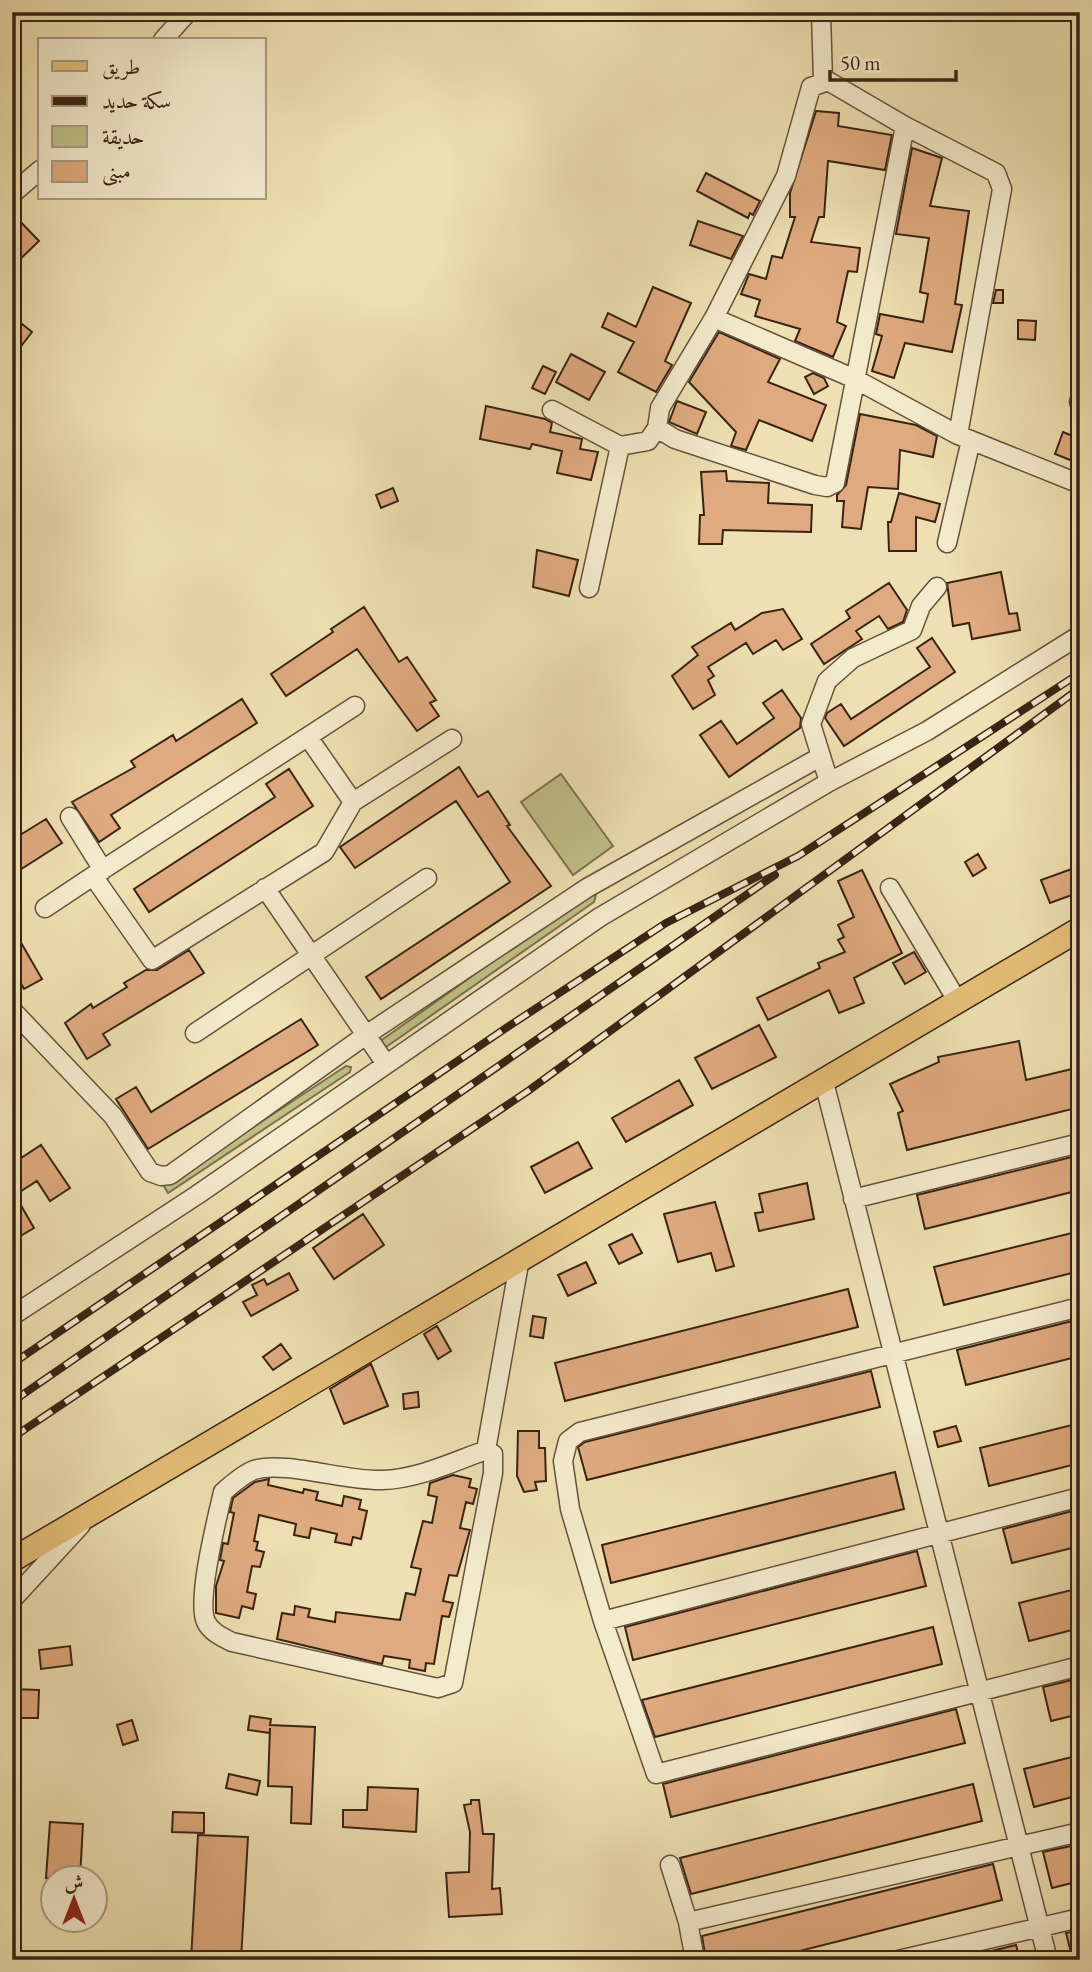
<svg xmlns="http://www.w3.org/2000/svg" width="1092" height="1972" font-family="'EB Garamond',Amiri,serif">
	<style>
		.green { fill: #bfc088; stroke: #7c724e; stroke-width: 2 }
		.building { fill: #dfaa7f; stroke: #392314; stroke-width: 2 }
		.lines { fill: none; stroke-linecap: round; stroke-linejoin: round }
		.minor-casing { stroke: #66523c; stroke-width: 21 }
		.major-casing { stroke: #392314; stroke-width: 26 }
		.minor { stroke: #f4ebcd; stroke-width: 18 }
		.major { stroke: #e7c079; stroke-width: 23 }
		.rail-casing { stroke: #392314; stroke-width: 8 }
		.rail { stroke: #f4ebcd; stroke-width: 5; stroke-dasharray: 16; stroke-linecap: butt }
	</style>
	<rect width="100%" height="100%" fill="#eee0b2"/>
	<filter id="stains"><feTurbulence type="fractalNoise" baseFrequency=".00286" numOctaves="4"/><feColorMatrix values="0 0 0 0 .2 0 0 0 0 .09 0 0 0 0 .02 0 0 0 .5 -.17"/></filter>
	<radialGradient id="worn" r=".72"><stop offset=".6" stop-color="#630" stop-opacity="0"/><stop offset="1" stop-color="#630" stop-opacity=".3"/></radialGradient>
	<path class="green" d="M561 774 613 846 573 875 521 802Z
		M588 894 596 895 594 902 386 1047 379 1042Z
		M346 1066 351 1067 350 1072 168 1193 164 1186Z"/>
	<path class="building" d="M816 111 839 113 838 126 892 135 885 170 828 161 824 217H819L811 242 860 248 857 272 848 271 837 322 846 326 833 357 795 341 800 329 755 316 760 300 741 294 749 274 766 279 772 256 782 258 795 217H790V193Z
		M912 148 942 158 930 206 969 211 955 304 962 305 952 352 905 343 894 378 872 371 882 336 876 334 880 314 923 322 928 294 920 292 929 238 896 234Z
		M706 173 760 201 753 215 750 213 748 218 697 191Z
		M12 213 39 241 12 267Z
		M698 221 743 236 731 259 690 245Z
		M653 287 691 303 665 361 672 365 656 392 618 372 634 342 602 327 608 313 636 327Z
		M996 290H1003V303H993Z
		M12 316 32 332 22 345 12 338Z
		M1018 320 1036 321 1035 340 1018 339Z
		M719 332 780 359 768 382 826 405 812 441 759 420 746 450 731 446 736 432 689 382Z
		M571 354 605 372 589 400 556 382Z
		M543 366 556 372 545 394 532 388Z
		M813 373 824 378 828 386 814 394 805 377Z
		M677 401 706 412 697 434 669 422Z
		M486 406 545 419 552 423 550 432 582 439 580 449 598 452 591 480 557 473 562 451 532 444 530 449 480 439Z
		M860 414 916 425 937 436 933 457 900 450 898 489 868 487 861 529 842 527 844 501H837V495L846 485Z
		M1063 432 1080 439V464L1055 454Z
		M726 471 727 481 769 483 768 503 812 505 811 532 723 530 722 544H699L700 515H704L701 472Z
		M393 488 398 501 381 508 376 495Z
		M899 493 940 504 935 522 916 517V551H889L888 522H891Z
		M537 550 578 560 569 596 533 587Z
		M1001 572 1009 614 1017 613 1020 630 972 639 969 623 953 626 947 583Z
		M889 583 907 610 903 622 888 629 879 616 856 631 862 639 824 664 811 644 850 618 846 611Z
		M364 607 399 662 407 657 436 700 430 703 439 716 417 731 357 649 286 696 271 674 333 632 331 629Z
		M783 609 802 639 783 650 776 640 753 654 746 643 708 667 714 676 708 680 715 695 693 709 672 676 698 655 692 647 731 623 735 630 762 613Z
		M932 638 955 672 844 746 825 718 827 713 841 704 851 719 930 667 917 648Z
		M782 690 801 718 800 728 729 777 700 735 721 721 737 744 774 718 763 703Z
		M242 699 257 723 111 815 120 828 99 842 72 802 135 767 131 761 173 735 176 741Z
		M459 767 478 797 488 791 510 825 507 826 551 886 381 999 366 977 510 882 456 801 355 868 340 847Z
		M289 769 313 806 149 912 134 889 275 797 266 784Z
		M46 819 62 843 12 875V840Z
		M978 854 986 868 973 876 965 862Z
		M1080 866V892L1050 903 1041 880Z
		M862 870 902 953 854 978 864 1003 839 1013 829 990 768 1020 757 998 820 968 818 963 845 952 838 940 844 937 838 925 854 917 838 881Z
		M12 927 42 979 24 989 17 976 12 978Z
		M189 950 204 973 103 1034 110 1045 87 1059 65 1023 91 1004 93 1008 127 987 124 983 146 970H157Z
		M914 952 926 972 905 984 893 963Z
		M301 1019 318 1045 148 1149 116 1099 136 1087 151 1112Z
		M759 1025 776 1057 712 1089 695 1058Z
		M1019 1041 1026 1080 1080 1067V1107L907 1150 898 1113 903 1111 890 1084 939 1062 938 1057Z
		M679 1080 693 1105 626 1142 612 1118Z
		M578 1142 592 1168 545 1193 531 1167Z
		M41 1145 70 1188 50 1201 37 1181 15 1195 34 1228 12 1241V1164Z
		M1080 1155V1190L925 1229 917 1195Z
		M807 1183 814 1219 759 1231 755 1213 763 1212 759 1194Z
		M715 1202 734 1266 716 1271 711 1253 678 1262 664 1214Z
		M363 1214 384 1245 334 1279 313 1248Z
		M1080 1231V1271L944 1305 934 1267Z
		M632 1234 642 1253 619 1264 609 1245Z
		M586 1262 596 1283 568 1296 558 1275Z
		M289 1273 298 1290 251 1316 243 1302 257 1295 252 1285 264 1279 267 1285Z
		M848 1289 858 1327 565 1401 555 1363Z
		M533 1316 546 1318 543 1338 530 1336Z
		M1080 1319V1356L966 1385 957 1350Z
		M437 1326 451 1351 438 1359 424 1334Z
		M281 1344 291 1358 273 1370 263 1357Z
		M371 1364 388 1406 344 1424 330 1389Z
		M871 1371 880 1407 587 1480 578 1447 585 1442Z
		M418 1392 419 1407 404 1409 403 1394Z
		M1080 1423V1463L989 1486 980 1448Z
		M956 1426 961 1441 938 1447 934 1432Z
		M518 1431H539V1448H545L546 1481 535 1482 537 1490 524 1492 517 1476Z
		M895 1472 904 1509 611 1583 602 1545Z
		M453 1475 471 1479 469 1487 477 1489 473 1504 466 1502 460 1528 470 1530 457 1576 449 1575 443 1601 453 1603 449 1617 442 1616 434 1664 426 1663 425 1671 409 1668 410 1660 384 1656 382 1664 277 1639 282 1613 294 1615 295 1606 310 1609 308 1617 335 1622 336 1612 400 1620 406 1593 415 1595 421 1569 411 1567 423 1521 432 1523 437 1497 428 1495 430 1483Z
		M269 1479 268 1485 303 1493 304 1489 318 1492 316 1500 342 1506 344 1496 361 1500 359 1509 367 1511 361 1539 353 1537 351 1545 335 1542 337 1534 311 1528 309 1538 294 1535 296 1524 259 1515 254 1541 258 1542 256 1550 264 1552 260 1567 252 1566 247 1592 256 1594 253 1609 242 1606 239 1618 216 1613V1586L224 1561 220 1560 223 1543 228 1544 234 1513 230 1512 233 1498 255 1482Z
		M1080 1509V1546L1012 1563 1003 1529Z
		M917 1551 926 1586 633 1660 625 1627Z
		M1080 1588V1628L1029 1641 1019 1603Z
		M933 1627 942 1664 655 1737 642 1700Z
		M70 1646 72 1665 41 1669 39 1650Z
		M1080 1678V1714L1051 1721 1043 1687Z
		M12 1689 39 1690 38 1718H12Z
		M956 1709 965 1743 671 1817 663 1784Z
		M250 1716 271 1719 270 1725 315 1727 311 1824 291 1823 292 1787 268 1786 270 1728V1733L248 1730Z
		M132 1720 138 1740 123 1745 117 1725Z
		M1080 1755V1795L1034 1807 1024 1769Z
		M229 1774 260 1781 257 1795 226 1788Z
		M973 1784 982 1821 691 1894 680 1858Z
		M368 1787 418 1789 416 1832 343 1827V1810H367Z
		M471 1800H479L483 1834H494L492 1889 500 1888 502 1914 449 1917 446 1873 469 1872 470 1832 464 1805 471 1804Z
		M173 1812 204 1813V1833L172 1832Z
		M50 1822 83 1824 80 1878H46Z
		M198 1835 248 1837 241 1960H191Z
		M1080 1844V1881L1052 1888 1043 1852Z
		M993 1864 1002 1900 764 1960H706L702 1936Z
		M1080 1930V1960H1073L1066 1933Z
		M1016 1945 1020 1960H976L975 1955Z"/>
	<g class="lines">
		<defs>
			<path id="minor" d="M821 12 823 82
				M163 40 188 12
				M905 126 835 483 827 487 815 485 675 439 657 428 660 408 714 318 786 176 811 87 828 81 905 126 996 173 1002 189 958 435 1080 484
				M12 194 40 170
				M714 318 855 379 958 435
				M1079 402H1080
				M552 410 620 446 648 441 657 428
				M947 543 971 440
				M589 588 620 446
				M308 737 353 802 324 852 152 960 93 876 355 706
				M829 782 811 724 827 681 853 658 912 630 921 606 937 587
				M353 802 452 739
				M70 817 103 870
				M265 888 386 1064
				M890 888 958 1002
				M45 908 93 876
				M12 1010 113 1116 150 1172 161 1176 170 1175 366 1035 587 888 820 757
				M195 1033 427 878
				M824 1082 1048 1960
				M853 1199 1080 1143
				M1080 1307 580 1432 568 1441 563 1461 570 1509 603 1621 656 1774 1080 1666
				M12 1316 197 1195 600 917 829 782 927 731 1080 635
				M486 1450 493 1454V1473L453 1683 438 1688 232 1642C222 1637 211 1632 206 1622 196 1600 217 1519 223 1492 231 1485 243 1474 254 1470 283 1460 348 1482 382 1480 418 1479 453 1462 486 1450Z
				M486 1450 520 1258
				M12 1600 81 1525
				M603 1621 1080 1497
				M670 1865 688 1922 695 1960
				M688 1922 1080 1832
				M898 1960 1080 1918"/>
			<path id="major" d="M12 1560 1080 929"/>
		</defs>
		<use href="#minor" class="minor-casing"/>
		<use href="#major" class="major-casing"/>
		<use href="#minor" class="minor"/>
		<use href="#major" class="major"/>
		<defs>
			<path id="rail" d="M12 1364 506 1028 666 923 798 856 1080 673
				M12 1402 775 875
				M12 1438 528 1091 1080 688"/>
		</defs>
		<use href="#rail" class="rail-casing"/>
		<use href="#rail" class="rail"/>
	</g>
	<rect width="1092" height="1972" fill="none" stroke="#eee0b2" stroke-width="42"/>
	<rect x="14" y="14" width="1064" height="1944" fill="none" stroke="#392314" stroke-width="3.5"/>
	<rect x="21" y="21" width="1050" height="1930" fill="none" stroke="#392314" stroke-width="2"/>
	<rect x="38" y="38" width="228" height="161" fill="#f4ebcd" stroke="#a99b83" stroke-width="2"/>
	<rect x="52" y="61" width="35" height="10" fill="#e7c079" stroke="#a99b83" stroke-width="2"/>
	<text x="102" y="74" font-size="21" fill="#392314">طريق</text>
	<rect x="52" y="96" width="35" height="10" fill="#392314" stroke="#a99b83" stroke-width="2"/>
	<text x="102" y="108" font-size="21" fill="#392314">سكة حديد</text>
	<rect x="52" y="126" width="35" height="21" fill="#bfc088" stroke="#a99b83" stroke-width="2"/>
	<text x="102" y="144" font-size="21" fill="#392314">حديقة</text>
	<rect x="52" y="161" width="35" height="21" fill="#dfaa7f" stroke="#a99b83" stroke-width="2"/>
	<text x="102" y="178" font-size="21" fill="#392314">مبنى</text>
	<g transform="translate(74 1899)"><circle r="33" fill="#f4ebcd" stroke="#a99b83" stroke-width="2"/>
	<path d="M0-5L12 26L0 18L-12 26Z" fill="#8f2418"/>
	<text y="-10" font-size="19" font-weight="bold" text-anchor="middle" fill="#392314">ش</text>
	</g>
	<path d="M830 70v10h126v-10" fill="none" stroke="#392314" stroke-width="3.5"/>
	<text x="840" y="70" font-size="21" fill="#392314" stroke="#f4ebcd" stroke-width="5" paint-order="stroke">50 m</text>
	<rect width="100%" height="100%" filter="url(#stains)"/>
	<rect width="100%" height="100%" fill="url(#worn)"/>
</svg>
